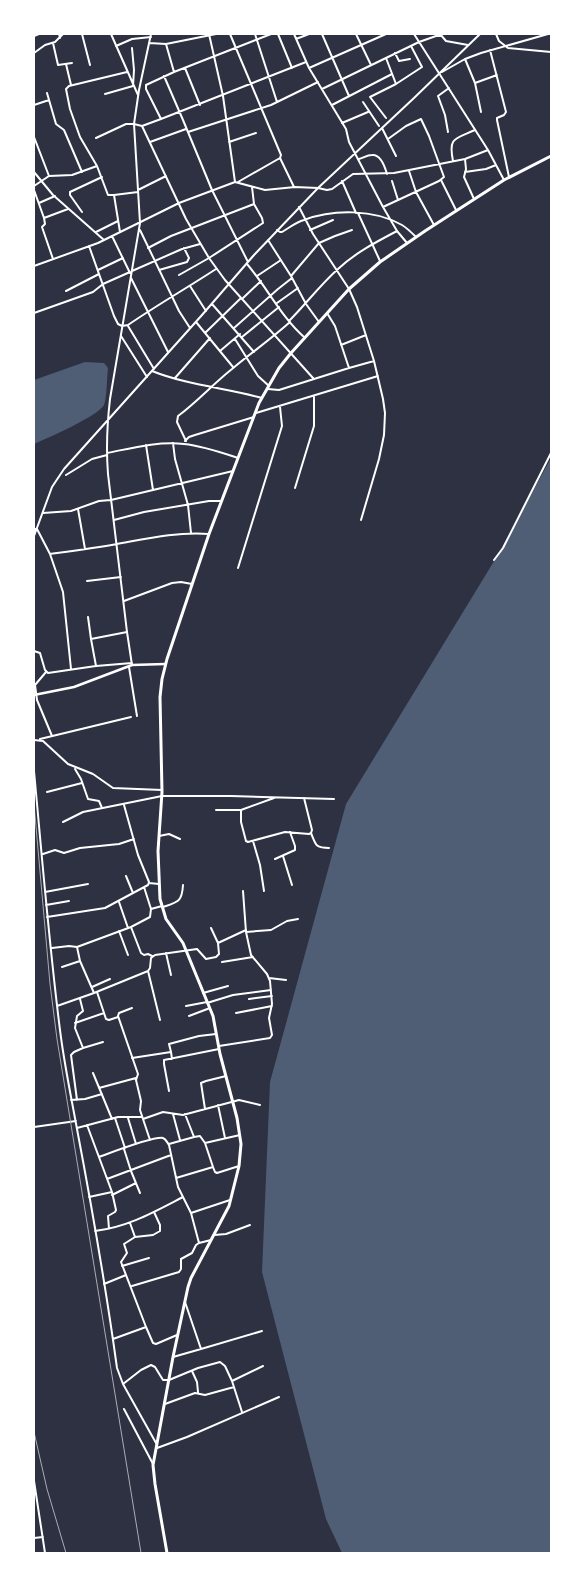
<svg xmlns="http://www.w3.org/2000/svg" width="585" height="1587" font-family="'Golos Text',sans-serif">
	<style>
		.water { fill: #4f5d75 }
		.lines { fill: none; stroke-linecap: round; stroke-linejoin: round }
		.minor { stroke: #fff; stroke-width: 2 }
		.secondary { stroke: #fff; stroke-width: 2.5 }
		.primary { stroke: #fff; stroke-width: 3 }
		.rail { stroke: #abadb3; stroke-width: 1 }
	</style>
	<rect width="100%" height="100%" fill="#2d3142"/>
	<path class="water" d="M85 362 104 363 108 368C107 376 107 399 104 405 98 416 48 438 34 444V380Z
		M551 458V1553H342L326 1519 262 1272 270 1082 346 804 499 553Z"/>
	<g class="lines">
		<path class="minor" d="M59 34 60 38
			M82 34 90 65
			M111 34 138 95
			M209 34 223 96 235 182
			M230 34 281 155 280 158 238 182
			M255 34 277 102
			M278 34 292 68
			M294 34 309 68 346 129 349 142 383 207 397 231 407 243
			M322 34 349 96
			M356 34 371 65
			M414 34 488 150 504 180
			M440 34 446 41 468 45
			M496 34 499 41 508 48 551 52
			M34 36 39 34
			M296 39 309 34
			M53 43 58 65 72 63
			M149 43 166 44 216 34
			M166 44 174 72
			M116 46 132 39 151 37
			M490 50 506 112 504 115 497 118V120L509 177
			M34 53 45 45 55 42 63 34
			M395 53 399 61 410 59
			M386 58 396 84
			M465 59 475 83 481 112
			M66 64 71 85
			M185 68 200 105
			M309 68 386 34
			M442 72 465 59 481 53 548 34
			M164 76 183 120 212 190 248 262
			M475 83 497 75
			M322 89 419 42 436 36H442
			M47 93 56 124 64 130 82 172
			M105 94 133 86 134 70 132 48
			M363 102 379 126
			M34 105 49 100
			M332 105 392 74
			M386 118 370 97 396 84 422 67 411 46
			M161 119 146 89V85L174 72 271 34
			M342 123 368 112
			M142 126 186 219 209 258 225 280 313 378
			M382 128 396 156
			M188 132 271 105 318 82
			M448 132 445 115 438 96 449 88
			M34 137 49 176 34 186
			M96 138 126 124H134L142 126 161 119 306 62
			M150 142 186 129
			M229 142 256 133
			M280 158 294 187
			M359 159C363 158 367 155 372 155 381 154 385 167 387 174
			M465 159 466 169 464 177 474 199
			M453 161C448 137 455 139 475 130
			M409 171 416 192 434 225
			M34 172 53 195 104 240
			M465 172 486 169 496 165
			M49 176 72 175 97 166
			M441 180 456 210
			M342 181 356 213
			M392 181 398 200
			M318 188 414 98 480 34
			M318 188 327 190 332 189 353 174 394 173 465 159 488 150
			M34 190 44 218 68 209
			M138 190 166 176
			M114 195H108L97 166 80 137 70 109 66 89 69 86 127 72
			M39 203 55 196
			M299 207 313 234 349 289 357 307 374 361 383 399 385 413 384 435 379 459 361 520
			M383 207 439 181 444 177 429 136 421 119 406 126 388 139
			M82 212 70 195V192L102 177
			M358 213 380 261
			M44 218 45 224 42 227 53 259
			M140 230 179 311 190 328
			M277 230 280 232H282C289 228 296 222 304 220 333 209 374 209 402 225 407 228 412 233 416 237
			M310 230 333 220
			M96 232 118 221
			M120 232 114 195 138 192
			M112 236 130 273
			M268 240 291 276 306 304 319 322
			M89 246 114 316 118 324 122 326 128 325C157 305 187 288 216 269
			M148 248 171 236 254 204 252 187
			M247 264C266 286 282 318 304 337
			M34 266 98 243 179 203 235 182 265 190 295 187 318 188 254 255 202 315 64 469 52 487 34 536
			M98 270 123 258
			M159 270 187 262 189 258 184 248
			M132 271 182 249 200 244
			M179 275 209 258 263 223 262 218 254 204
			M257 276 281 260
			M291 276 319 243 335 236 352 230
			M131 278 168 352
			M190 286 206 311
			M66 291 99 274
			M242 299 261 281
			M277 303 298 288
			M212 304 254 352
			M34 313 93 292 103 284 130 272
			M327 313 335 326 349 368
			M289 321C306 304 320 285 338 269 355 253 376 242 397 231
			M196 322 233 367
			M128 326 154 369
			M234 328 278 289 292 278
			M205 333 241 298
			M121 336 147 377
			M242 337 279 307
			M235 339 258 376 269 386
			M341 345 366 335
			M220 351 240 334
			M152 371C187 385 225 388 262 398
			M175 378 210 338
			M268 389 279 390 349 368 374 361
			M256 413 378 376
			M185 441 189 437 195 435 254 417
			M186 441 177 422 178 416C197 402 213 384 232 369 251 353 271 339 290 322
			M173 443 175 459 188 505 191 533
			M146 445 153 490
			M107 453C132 448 158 441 184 444 203 446 220 452 238 458
			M66 475 92 459 107 455
			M295 488 314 426V397
			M78 509 85 549
			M43 513 71 511 99 501 111 500 233 471
			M114 520 144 512 209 501H221
			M34 529H37L50 554 63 592 71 669
			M50 554C72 551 95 548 117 544 150 538 176 532 209 534
			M494 560 503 548 551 453
			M238 568 282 426 280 407
			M87 581 121 577
			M124 601 172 583 181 582 192 584
			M88 617 91 639 127 632
			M34 618V626
			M34 651 40 653 45 670 48 673 89 667 96 666 91 639
			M132 665 127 632 108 474C106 449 107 425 110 399L140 223 134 124 139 90 151 34
			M96 666 132 663
			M129 667 137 716
			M46 672 35 685 37 700 52 736
			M40 739 131 717
			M34 740 43 741 68 764 93 774 113 788 162 790
			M75 769 81 779 88 799 99 801 102 808
			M34 771C42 857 49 944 60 1030 64 1063 71 1096 77 1129 92 1208 106 1288 117 1368L123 1384 156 1443
			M47 792 82 783
			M216 810H241L274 798
			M241 810V822L246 841 248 842 285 832 309 834 311 833 312 830 304 798
			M63 822 83 812 162 796H231L334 799
			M311 833C316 845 315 848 329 848
			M159 836 169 834 180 839
			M253 841 260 865 264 891
			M43 854 55 850 64 853 80 848 119 844 134 839
			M283 856 292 885
			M275 859 295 850V846L290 832
			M126 876 133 893
			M149 883 159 884
			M45 892 88 884
			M119 902 128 928
			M46 905 69 901
			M163 907C178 902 182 902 183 885
			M151 909 162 906
			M47 917 105 908 148 885 149 882 138 855 124 805
			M131 927 141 953 144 955 148 954 152 956
			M211 928 218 943
			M119 931 128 955
			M246 932 271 930 287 921 298 919
			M52 948 69 946 77 947
			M166 953 171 975
			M222 962 253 957
			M62 967 80 961
			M148 971 160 1020
			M269 978 286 980
			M92 987 110 979
			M97 992 106 1019 109 1020 118 1017
			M94 993 80 961 77 947 131 927 150 917 151 909 144 887
			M203 993 228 986
			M249 999 272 996
			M207 1003 233 995 271 990
			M57 1006 94 993 148 971 150 968 151 958 155 955 197 949 206 959 216 957 219 954 218 943 246 930
			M186 1006 207 1002
			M132 1008 119 1013 118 1016 138 1074 136 1080 141 1101 140 1110 150 1140
			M236 1013 272 1006
			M189 1016 210 1008
			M75 1023 104 1013
			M219 1046 270 1038 272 1035 269 1018 272 1004 270 981 267 974 251 955 246 932 243 891
			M83 1048 103 1042
			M171 1052 169 1044 199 1036 216 1034
			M132 1058 171 1052 172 1059
			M93 1073 112 1119
			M99 1088 136 1078
			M169 1091 164 1064V1060L219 1049
			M71 1100 85 1099 102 1094
			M77 1100 71 1055 74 1052 83 1048 75 1028 77 1016 83 1011 80 999
			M218 1105 225 1138
			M205 1109 201 1083 206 1081 226 1076
			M173 1114 180 1140
			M185 1114 194 1137
			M115 1118 125 1148
			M128 1118 136 1144
			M143 1119 163 1112 183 1115 239 1100 260 1105
			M87 1125 112 1192 116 1210 115 1212 108 1216 109 1229
			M34 1127 76 1121
			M77 1128 118 1117H142
			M205 1143 240 1135
			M169 1144 194 1137 200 1136 205 1143 213 1167 176 1178
			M124 1149 131 1171 140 1193
			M99 1157C110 1153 154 1136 163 1138 166 1139 167 1142 169 1145L178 1187 191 1213 199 1243
			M213 1167 215 1172 217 1173 239 1166
			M107 1179 171 1155
			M112 1195 136 1183
			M89 1197 112 1192
			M191 1213 230 1200
			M130 1223 135 1237 124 1244 127 1253 121 1262 146 1327 153 1343 156 1344 177 1335
			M95 1231C128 1227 154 1212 183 1197
			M214 1235 226 1234 250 1225
			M135 1237 153 1235 160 1231V1225L154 1212
			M122 1266 149 1258
			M104 1284 126 1275
			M132 1286 179 1272 181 1269V1259L192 1253 196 1245 199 1243 211 1240
			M185 1302 201 1349 262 1331
			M113 1339 146 1327
			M173 1357 201 1349
			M192 1371 197 1382 198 1392
			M232 1381 242 1412
			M123 1384 141 1370 151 1365 155 1367 163 1380H169L198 1368 220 1362 225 1366 232 1381 263 1366
			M165 1404 195 1393 205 1395 234 1387
			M124 1409 153 1464
			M157 1448 187 1437 279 1397
			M34 1481 45 1553
			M34 1538 43 1537"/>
		<path class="secondary" d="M34 695 74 687 132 665 165 664"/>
		<path class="primary" d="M167 1553 155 1484 153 1465 173 1357 188 1287 191 1278 229 1206 239 1166 241 1144 237 1118 220 1054 213 1016 183 943 166 919 160 899 158 851 162 792 160 697 162 679 167 659 209 534 259 403 279 368 291 353 349 289 380 262 425 231 504 180 551 156"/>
		<path class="rail" d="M34 804 50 984 57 1039 141 1553
			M34 1432 47 1489 66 1553"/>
	</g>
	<rect width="585" height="1587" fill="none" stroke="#ffffff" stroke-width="70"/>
</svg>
